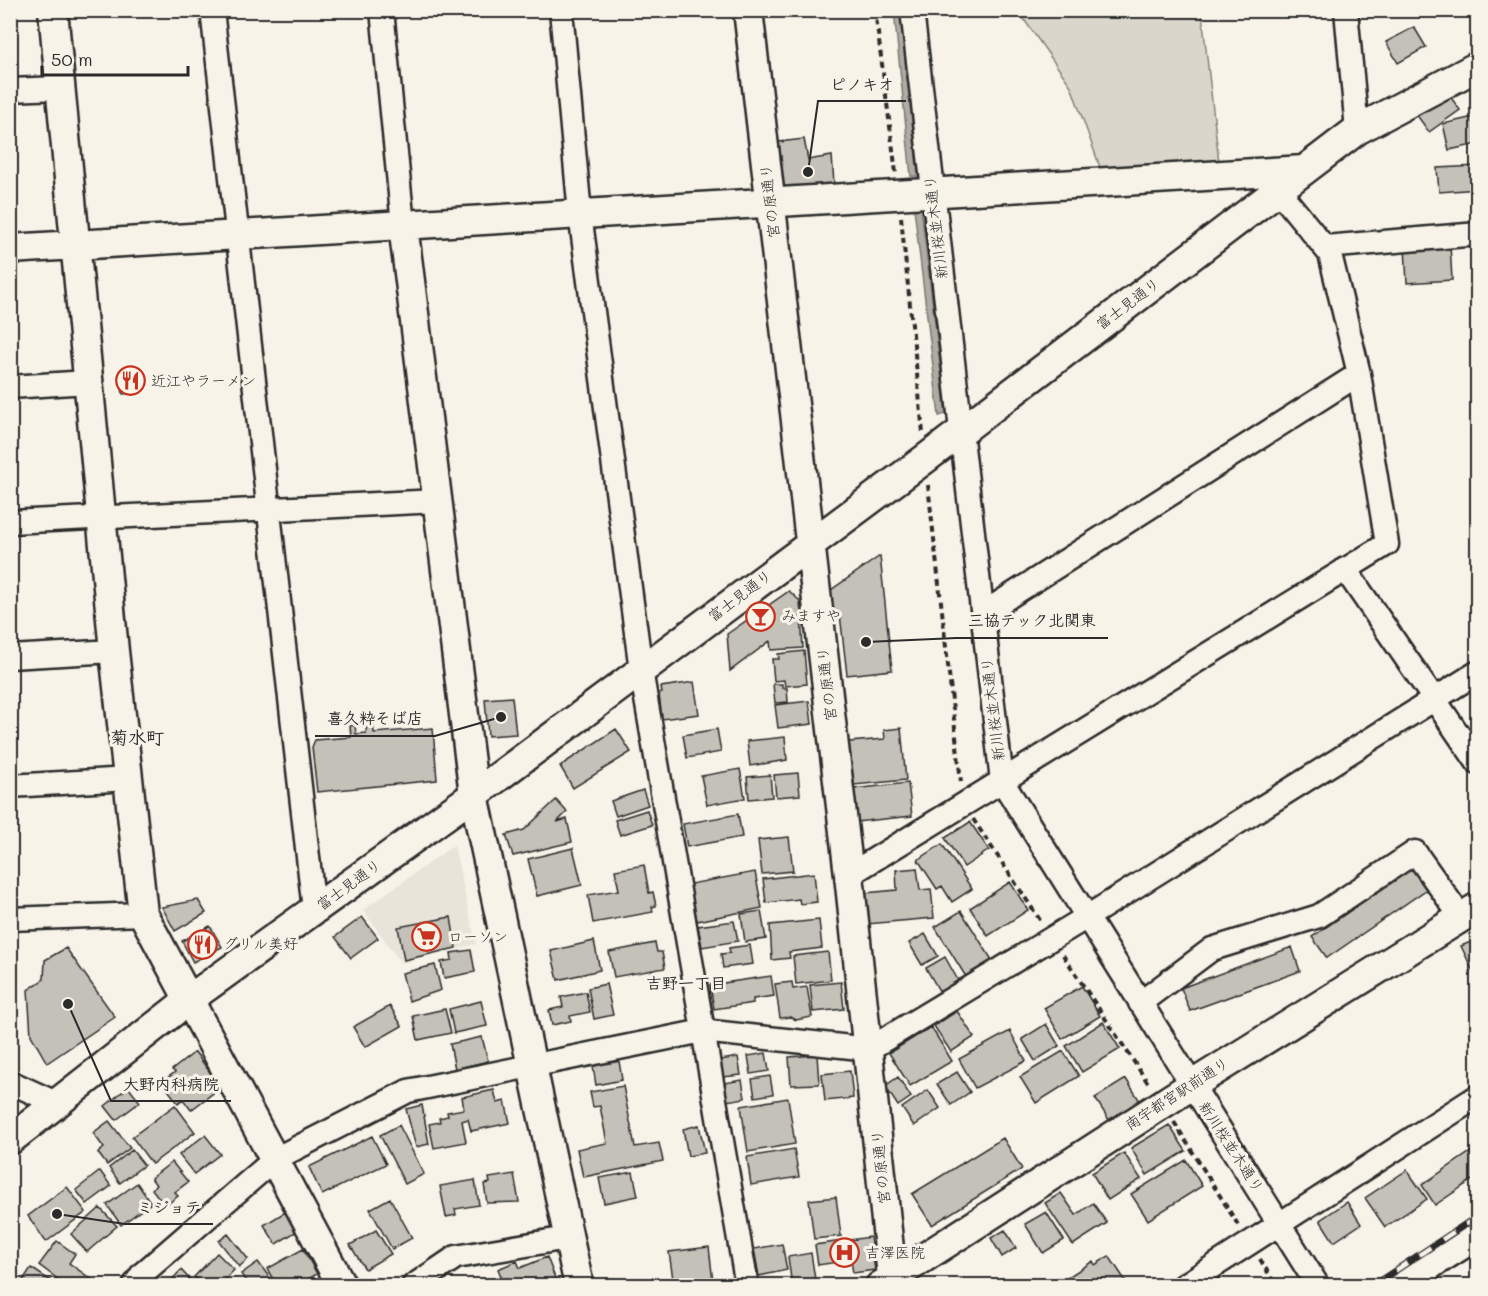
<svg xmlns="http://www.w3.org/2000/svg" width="1488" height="1296" font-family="Mali,'Klee One',sans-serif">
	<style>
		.built { fill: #e8e4da }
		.green { fill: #dad6cc; stroke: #82807c; stroke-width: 1.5 }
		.water { fill: #afaca4; stroke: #7a7874; stroke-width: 1.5 }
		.building { fill: #c4c1b9; stroke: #2b2b2b; stroke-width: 1.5 }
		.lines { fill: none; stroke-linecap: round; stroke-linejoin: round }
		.minor-casing { stroke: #2b2b2b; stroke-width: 27 }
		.tertiary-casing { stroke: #2b2b2b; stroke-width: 33 }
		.path { stroke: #2b2b2b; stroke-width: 4; stroke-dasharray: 6 4.5; stroke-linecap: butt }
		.minor { stroke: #f7f3e8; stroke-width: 22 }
		.tertiary { stroke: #f7f3e8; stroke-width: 28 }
		.rail-casing { stroke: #2b2b2b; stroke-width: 7 }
		.rail { stroke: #f7f3e8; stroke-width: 4.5; stroke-dasharray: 14; stroke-linecap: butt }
		.labels { text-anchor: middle; stroke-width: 6; stroke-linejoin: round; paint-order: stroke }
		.street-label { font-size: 15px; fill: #2b2b2b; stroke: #f7f3e8 }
		.poi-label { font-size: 15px; fill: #2b2b2b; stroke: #f7f3e8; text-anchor: start }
		.neighbourhood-label { font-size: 16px; font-weight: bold; fill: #2b2b2b; stroke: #f7f3e8 }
		.quarter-label { font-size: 18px; font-weight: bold; fill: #2b2b2b; stroke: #f7f3e8 }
		.leader { fill: none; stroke: #2b2b2b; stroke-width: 2 }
		.callout-dot { fill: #2b2b2b; stroke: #f7f3e8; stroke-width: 2 }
		.callout-label { font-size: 16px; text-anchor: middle; font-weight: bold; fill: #2b2b2b; stroke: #f7f3e8; stroke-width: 6; stroke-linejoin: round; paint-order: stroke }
	</style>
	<rect width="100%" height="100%" fill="#f7f3e8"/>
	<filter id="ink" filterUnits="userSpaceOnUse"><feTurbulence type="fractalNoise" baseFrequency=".0167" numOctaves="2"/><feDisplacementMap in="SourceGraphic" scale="12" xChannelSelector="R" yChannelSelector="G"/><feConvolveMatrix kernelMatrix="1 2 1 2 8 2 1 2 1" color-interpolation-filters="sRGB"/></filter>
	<g filter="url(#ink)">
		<path class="built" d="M454 845 476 944 401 963 363 910Z"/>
		<path class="green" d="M1018 11H1226L1202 14 1219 162 1101 170 1071 86Z"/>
		<path class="water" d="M894 11H900L918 176H911Z
			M914 208H921L946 414 939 416Z"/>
		<path class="building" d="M1414 27 1426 47 1398 63 1386 42Z
			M1447 92 1460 110 1429 132 1416 114Z
			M1478 116V144L1449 150 1443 124Z
			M804 139 808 160 832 156 834 184 784 189 779 142Z
			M1478 166V189L1439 192 1437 168Z
			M1450 244 1452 280 1407 283 1405 247Z
			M138 369 141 392 123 394 120 371Z
			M880 556 892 670 847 675 840 614H832L831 590Z
			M789 591 800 601 803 648 771 650 770 641 730 671 727 634Z
			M804 651 807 684 785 686 784 680 774 681 772 659H779L778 654Z
			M694 682 699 714 662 719 659 694 662 693 661 687Z
			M773 684H782V688H787L788 702 775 703Z
			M512 697 516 734 488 736 485 699Z
			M809 701 812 724 778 728 775 705Z
			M367 720 373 721 374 733 433 728 437 780 317 792 312 747 315 740 351 737 350 726 355 725 356 734 366 733Z
			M901 728 906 780 854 785 849 742 885 739 884 730Z
			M616 729 631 752 573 788 560 766Z
			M717 729 721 752 687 758 683 735Z
			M785 737 787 760 750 766 747 741Z
			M740 769 745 798 707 805 701 776Z
			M798 773 800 795 776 797 774 775Z
			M770 775 772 797 749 799 747 777Z
			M908 783 912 816 856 822 853 789Z
			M643 790 648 805 616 816 611 801Z
			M556 800 567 812 557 822 567 819 572 842 513 856 506 835 524 830Z
			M647 810 652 825 620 835 615 820Z
			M738 814 742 837 687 847 683 824Z
			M970 822 989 850 964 867 945 838Z
			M789 837 793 871 762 874 758 840Z
			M942 844 972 889 952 902 942 886 937 889 918 860Z
			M573 848 582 885 537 896 528 859Z
			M644 865 649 893 653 892 656 906 652 907 653 912 593 923 588 895 619 890 615 870Z
			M1415 866 1430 887 1327 958 1312 937Z
			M917 868 920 890 931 889 934 918 867 924 865 893 897 890 896 870Z
			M755 872 762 908 697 921 690 884Z
			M814 873 817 902 800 904 799 899 766 903 763 879Z
			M1010 882 1028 910 988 936 970 908Z
			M198 900 206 913 175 931 162 907Z
			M761 911 766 939 745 942 741 914Z
			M961 911 994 963 968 980 935 927Z
			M362 917 378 938 351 958 335 937Z
			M451 917 456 948 404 960 398 927Z
			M819 920 822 948 789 952 790 958 772 960 770 925Z
			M734 921 738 941 702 947 698 926Z
			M210 926 222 947 193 962 182 941Z
			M925 934 938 956 922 965 909 943Z
			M1478 939V969L1473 971 1461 946Z
			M594 941 600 970 558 980 551 951Z
			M655 943 657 952H662L665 968 614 977 609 952Z
			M750 945 753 964 723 968 721 954 730 953 729 948Z
			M1292 947 1300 971 1190 1011 1181 988Z
			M66 948 115 1017 47 1063 31 1035 28 990 44 979 45 960Z
			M471 950 475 972 444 978 441 962 452 960 451 953Z
			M828 952 831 980 796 984 793 956Z
			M945 957 960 984 941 994 926 968Z
			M435 965 441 990 409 1001 402 973Z
			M771 976 774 996 753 999V1003L714 1009 710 985Z
			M792 982 793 989 807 987 812 1017 796 1020 791 1017 780 1018 775 984Z
			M841 982 844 1009 813 1012 810 985Z
			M606 984 613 1015 594 1019 588 988Z
			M1082 986 1100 1016 1062 1039 1044 1008Z
			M586 992 590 1012 570 1016 571 1021 552 1025 549 1010 563 1007 561 997Z
			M481 1001 487 1026 454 1033 449 1009Z
			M390 1006 402 1026 365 1047 353 1027Z
			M445 1009 451 1033 418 1040 413 1016Z
			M957 1011 974 1037 951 1052 934 1026Z
			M1103 1022 1120 1049 1082 1072 1066 1046Z
			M1046 1024 1059 1046 1035 1061 1022 1039Z
			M931 1027 952 1061 910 1086 889 1053Z
			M1010 1031 1026 1061 975 1088 959 1059Z
			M482 1037 488 1061 455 1069 450 1044Z
			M1063 1051 1079 1076 1036 1103 1020 1077Z
			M195 1052 221 1087 191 1110 183 1099 178 1103 162 1082 175 1072 172 1070Z
			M766 1053 769 1071 751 1074 748 1056Z
			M817 1055 819 1084 791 1085 789 1057Z
			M738 1057 741 1075 723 1077 720 1060Z
			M619 1061 622 1080 596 1085 593 1066Z
			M850 1071 853 1098 825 1101 822 1074Z
			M957 1072 970 1092 951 1105 937 1084Z
			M770 1076 773 1094 755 1097 752 1079Z
			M898 1077 911 1097 898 1106 885 1086Z
			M1126 1079 1140 1101 1109 1120 1095 1098Z
			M742 1080 745 1098 727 1101 724 1083Z
			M623 1086 635 1147 659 1143 663 1161 583 1177 577 1149 607 1143 600 1106 593 1107 590 1092Z
			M128 1087 140 1102 116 1120 105 1106Z
			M494 1090 497 1103 505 1101 510 1123 471 1131 468 1119 462 1121 466 1142 434 1148 429 1124 440 1122 439 1118 448 1116 447 1112 464 1109 462 1097Z
			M928 1090 940 1108 914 1126 902 1108Z
			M788 1098 795 1144 748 1152 741 1106Z
			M175 1105 195 1132 152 1164 132 1137Z
			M422 1105 429 1144 416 1147 406 1109Z
			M109 1121 130 1148 107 1165 98 1153 104 1148 93 1133Z
			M399 1125 424 1174 405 1184 380 1135Z
			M699 1125 705 1153 688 1156 683 1129Z
			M1169 1125 1186 1151 1147 1175 1131 1148Z
			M205 1135 220 1154 194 1174 179 1155Z
			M372 1136 386 1164 322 1195 309 1167Z
			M1003 1138 1022 1169 932 1225 912 1194Z
			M1478 1147V1176L1435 1205 1422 1185Z
			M794 1149 799 1177 751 1185 747 1157Z
			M132 1150 144 1165 120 1183 109 1168Z
			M1124 1153 1141 1179 1108 1200 1092 1173Z
			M1186 1160 1202 1186 1148 1220 1131 1194Z
			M172 1162 188 1182 175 1192 178 1196 165 1206 152 1189 156 1185 151 1178Z
			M1407 1170 1427 1199 1385 1227 1365 1198Z
			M100 1171 111 1186 87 1204 76 1190Z
			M633 1172 638 1196 604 1203 599 1178Z
			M514 1174 519 1202 487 1203 484 1184 490 1183 489 1178Z
			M475 1180 479 1205 455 1209 456 1215 446 1217 440 1186Z
			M137 1183 151 1203 121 1225 107 1205Z
			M67 1187 86 1212 46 1242 28 1216Z
			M1061 1193 1076 1215 1093 1203 1107 1223 1073 1245 1045 1203Z
			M836 1197 841 1236 814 1239 809 1200Z
			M390 1198 412 1238 392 1249 370 1209Z
			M1347 1202 1361 1224 1334 1242 1320 1220Z
			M100 1208 117 1226 87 1252 71 1234Z
			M285 1212 297 1231 276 1244 264 1225Z
			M1046 1212 1064 1240 1043 1253 1025 1224Z
			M376 1230 391 1254 365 1269 350 1245Z
			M1005 1230 1016 1248 1002 1257 991 1238Z
			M228 1234 248 1259 239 1267 219 1241Z
			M870 1237 875 1270 853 1273 851 1260 818 1265 815 1245Z
			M57 1241 75 1254 69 1263 91 1279 87 1286H67L39 1265Z
			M782 1244 787 1270 759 1276 754 1249Z
			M709 1247 713 1282 674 1286 669 1252Z
			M303 1249 317 1274 296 1286H277L267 1269Z
			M217 1253 234 1270 219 1286H203L194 1277Z
			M811 1253 816 1286H792L788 1257Z
			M1109 1256 1129 1286H1074L1068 1277 1093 1261 1095 1265Z
			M547 1257 558 1286H505L498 1269 517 1261 520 1268Z
			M258 1262 272 1281 265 1286H249L241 1274Z
			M31 1268 51 1281 48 1286H19Z
			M181 1270 196 1286H166Z"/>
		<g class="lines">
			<defs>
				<path id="minor" d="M212 10 314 910
					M382 10 403 225
					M561 10 580 214 641 670 747 1286
					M912 10 1002 781 1318 1286
					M1346 10 1357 130
					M10 90 59 88
					M1325 247 1478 234
					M10 387 88 382
					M10 522 438 501
					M1345 569 1478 763
					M982 614 1359 374
					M10 657 114 651
					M10 786 129 779
					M849 875 1387 544 1359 374 1330 254 1278 190
					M10 919 143 914
					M1140 1003 1212 949 1319 916 1415 852 1461 917
					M10 1082 58 1104
					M134 1286 142 1274 275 1159 408 1091 703 1031 869 1049 1087 917 1478 672
					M413 1286 456 1257 567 1238
					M1183 1286 1478 1096
					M1448 1286 1478 1267"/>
				<path id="tertiary" d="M53 10 114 651 143 914 342 1286
					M748 10 849 875 893 1286
					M403 225 474 795 579 1286
					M10 249 1304 170
					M10 1140 191 998 474 795 925 459 1357 130 1478 66
					M880 1286 1192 1085 1478 907"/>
			</defs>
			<use href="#minor" class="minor-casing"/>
			<use href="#tertiary" class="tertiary-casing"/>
			<path class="path" d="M875 10 896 173
				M901 217 923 433
				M928 485 961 782
				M973 819 1042 923
				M1063 955 1150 1086
				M1174 1122 1240 1228
				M1260 1259 1276 1286"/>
			<use href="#minor" class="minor"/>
			<use href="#tertiary" class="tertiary"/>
			<defs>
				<path id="rail" d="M1372 1286 1478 1216"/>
			</defs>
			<use href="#rail" class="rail-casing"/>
			<use href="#rail" class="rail"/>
		</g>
	</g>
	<defs>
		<symbol id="restaurant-ring" viewBox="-11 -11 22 22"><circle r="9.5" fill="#f7f3e8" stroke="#c8321e" stroke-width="1.5"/><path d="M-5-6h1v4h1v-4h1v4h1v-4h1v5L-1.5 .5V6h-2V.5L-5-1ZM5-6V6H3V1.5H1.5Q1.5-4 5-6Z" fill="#c8321e"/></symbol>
		<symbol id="bar-ring" viewBox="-11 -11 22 22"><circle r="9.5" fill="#f7f3e8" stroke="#c8321e" stroke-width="1.5"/><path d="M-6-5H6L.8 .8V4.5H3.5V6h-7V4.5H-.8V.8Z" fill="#c8321e"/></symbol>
		<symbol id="supermarket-ring" viewBox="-11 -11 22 22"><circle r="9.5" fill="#f7f3e8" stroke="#c8321e" stroke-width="1.5"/><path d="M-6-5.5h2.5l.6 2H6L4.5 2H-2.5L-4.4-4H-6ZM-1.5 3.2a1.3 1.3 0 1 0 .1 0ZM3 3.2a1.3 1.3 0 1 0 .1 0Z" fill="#c8321e"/></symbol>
		<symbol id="hospital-ring" viewBox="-11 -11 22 22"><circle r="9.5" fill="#f7f3e8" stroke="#c8321e" stroke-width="1.5"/><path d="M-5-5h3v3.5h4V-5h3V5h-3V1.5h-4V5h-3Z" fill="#c8321e"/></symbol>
	</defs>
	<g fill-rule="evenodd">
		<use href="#restaurant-ring" x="114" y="364" width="33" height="33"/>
		<use href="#bar-ring" x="744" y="600" width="33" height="33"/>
		<use href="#supermarket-ring" x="410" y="920" width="33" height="33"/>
		<use href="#restaurant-ring" x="186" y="928" width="33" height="33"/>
		<use href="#hospital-ring" x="828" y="1236" width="33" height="33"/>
	</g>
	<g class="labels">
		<g class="street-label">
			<text transform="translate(770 201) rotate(-97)" y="5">宮の原通り</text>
			<text transform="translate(936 227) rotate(-97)" y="5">新川桜並木通り</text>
			<text transform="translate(1128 304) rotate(-37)" y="5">富士見通り</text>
			<text transform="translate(740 596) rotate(-37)" y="5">富士見通り</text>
			<text transform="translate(827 684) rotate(-97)" y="5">宮の原通り</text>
			<text transform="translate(993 709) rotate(-97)" y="5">新川桜並木通り</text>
			<text transform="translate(349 885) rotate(-36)" y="5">富士見通り</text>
			<text transform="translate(1177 1094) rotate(-33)" y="5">南宇都宮駅前通り</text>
			<text transform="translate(1231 1147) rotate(57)" y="5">新川桜並木通り</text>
			<text transform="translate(881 1167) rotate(-96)" y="5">宮の原通り</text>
		</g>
		<g class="poi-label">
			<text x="151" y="386">近江やラーメン</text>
			<text x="781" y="621">みますや</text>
			<text x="448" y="942">ローソン</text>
			<text x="223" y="949">グリル美好</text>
			<text x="865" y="1258">吉澤医院</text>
		</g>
		<g class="neighbourhood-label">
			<text x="686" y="989">吉野一丁目</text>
		</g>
		<g class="quarter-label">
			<text x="137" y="744">菊水町</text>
		</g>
	</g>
	<path class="leader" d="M808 172L818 101H906M866 642L956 638H1108M501 717L435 736H315M68 1004L111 1101H231M57 1214L125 1224H213"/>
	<g class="callout-dot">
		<circle cx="808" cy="172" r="6"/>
		<circle cx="866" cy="642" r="6"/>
		<circle cx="501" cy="717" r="6"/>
		<circle cx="68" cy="1004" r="6"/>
		<circle cx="57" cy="1214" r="6"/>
	</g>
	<g class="callout-label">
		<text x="862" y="90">ピノキオ</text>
		<text x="1032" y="626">三協テック北関東</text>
		<text x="375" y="724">喜久粋そば店</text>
		<text x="171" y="1090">大野内科病院</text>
		<text x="169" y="1213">ミジョテ</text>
	</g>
	<rect width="1488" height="1296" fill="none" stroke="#f7f3e8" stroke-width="36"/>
	<rect x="18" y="18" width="1452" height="1260" fill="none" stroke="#2b2b2b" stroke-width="2" filter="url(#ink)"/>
	<path d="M42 66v9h146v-9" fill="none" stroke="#2b2b2b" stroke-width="3"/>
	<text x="51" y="66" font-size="18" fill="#2b2b2b" stroke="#f7f3e8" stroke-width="4.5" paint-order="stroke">50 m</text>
</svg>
